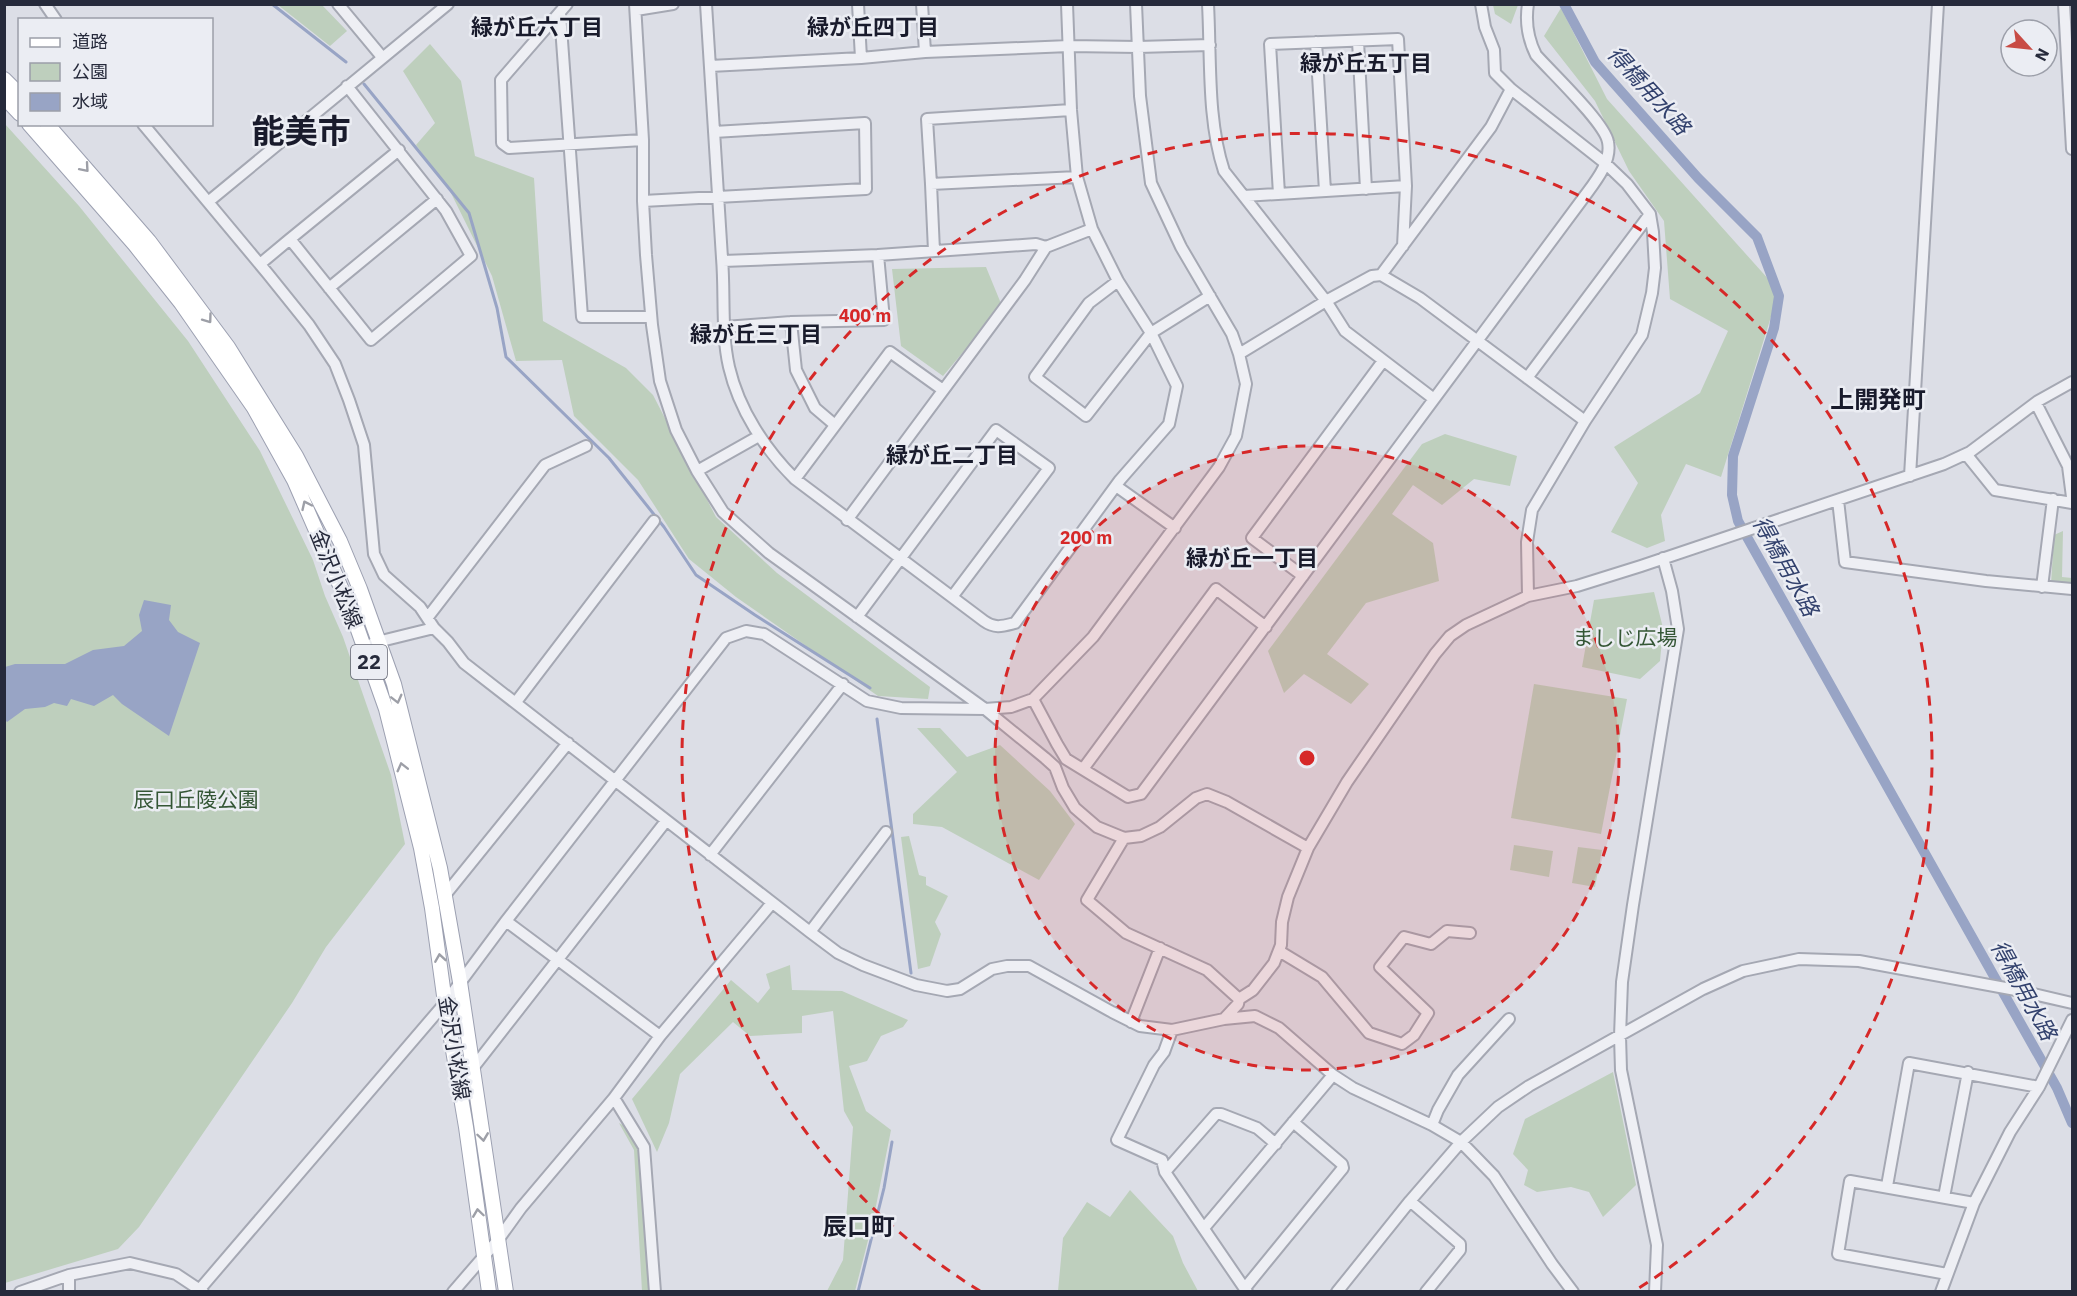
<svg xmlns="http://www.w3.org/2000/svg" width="2077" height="1296" font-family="'IBM Plex Sans','Noto Sans JP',sans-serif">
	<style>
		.green { fill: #becfbd }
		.water { fill: #98a4c5 }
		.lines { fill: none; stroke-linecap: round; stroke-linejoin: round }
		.stream { stroke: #98a4c5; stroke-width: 3 }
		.canal { stroke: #98a4c5; stroke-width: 10 }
		.minor-casing { stroke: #a5a8b3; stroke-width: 14 }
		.major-casing { stroke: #9ca0b1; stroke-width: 16 }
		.minor { stroke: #eeeff4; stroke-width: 10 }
		.major { stroke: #fff; stroke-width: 14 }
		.oneway { stroke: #9d9fa7 }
		.ring { fill: none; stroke: #d62828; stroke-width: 3; stroke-dasharray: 10 8 }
		.labels { text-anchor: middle; stroke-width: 5; stroke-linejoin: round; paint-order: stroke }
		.shield { fill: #ebedf3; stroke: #616472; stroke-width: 1.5 }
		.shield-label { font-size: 20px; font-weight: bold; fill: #262a3b }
		.street-label { font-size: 21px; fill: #262a3b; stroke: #ebedf3 }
		.park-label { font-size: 21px; fill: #345635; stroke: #ebedf3 }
		.neighbourhood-label { font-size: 22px; font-weight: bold; fill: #191b2c; stroke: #ebedf3 }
		.water-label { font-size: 22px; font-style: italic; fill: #32416d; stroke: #ebedf3 }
		.quarter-label { font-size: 24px; font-weight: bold; fill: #191b2c; stroke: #ebedf3 }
		.town-label { font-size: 33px; font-weight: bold; fill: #191b2c; stroke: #ebedf3 }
		.centre { fill: #d62828; stroke: #ebedf3; stroke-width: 3 }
		.ring-label { font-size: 18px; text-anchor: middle; font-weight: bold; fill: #d62828; stroke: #ebedf3; stroke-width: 5; stroke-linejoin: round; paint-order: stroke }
	</style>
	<rect width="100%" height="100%" fill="#dcdee6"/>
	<path class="green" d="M278 5H322L347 31 330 46Z
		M1493 5H1518L1511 24 1495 14Z
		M1561 8 1607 99 1779 291 1721 477 1686 464 1661 515 1665 541 1647 548 1611 532 1638 483 1614 447 1700 393 1728 331 1670 299 1664 221 1629 171 1595 101 1544 36Z
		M430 44 461 81 475 156 534 178 543 321 626 368 653 395 716 517 777 573 930 687 928 699 878 696 736 597 689 559 638 480 574 416 562 360 516 361 492 276 450 191 416 145 435 123 403 71Z
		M5 124 79 206 188 341 260 451 313 560 325 596 343 637 391 775 405 844 326 947 292 1003 139 1227 118 1249 5 1283Z
		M986 267 1002 306 943 376 901 346 892 269Z
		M1445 434 1517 456 1510 486 1474 479 1442 505 1413 485 1392 514 1433 543 1439 581 1366 603 1327 654 1369 684 1351 704 1304 674 1284 693 1268 651 1422 444Z
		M2063 531 2062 577 2072 578V586L2051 584 2054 535Z
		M1654 592 1663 628 1660 661 1640 679 1582 667 1594 600Z
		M1534 684 1627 699 1601 834 1511 818Z
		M917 728H940L967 757 1000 745 1050 791 1075 824 1039 880 942 827 913 824V814L957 772Z
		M909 836 919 875 926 877V885L948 896 935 922 941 934 930 966 918 969 901 837Z
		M1514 845 1553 851 1549 877 1510 870Z
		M1578 847 1602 850 1595 887 1572 883Z
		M790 965 792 990 842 991 908 1020 903 1027 881 1036 867 1061 849 1066 866 1111 891 1130 873 1221 855 1291H827L843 1260 853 1127 844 1111 833 1011 802 1016V1033L750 1036 733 1022 680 1074 669 1123 657 1152 632 1099 731 980 758 1003 770 988 766 974Z
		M1613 1072 1636 1185 1603 1217 1589 1192 1571 1187 1537 1192 1524 1185 1528 1170 1513 1154 1525 1119Z
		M619 1123 626 1127 640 1154 651 1291H642L634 1150Z
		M1130 1190 1173 1236 1183 1263 1198 1291H1058L1063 1238 1087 1202 1110 1217Z"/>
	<path class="water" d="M144 600 171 605 169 620 178 632 200 643 169 736 122 704 113 695 94 706 71 699 67 706 54 703 45 707 25 709 7 722 5 720V667L15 664H65L93 650 124 646 142 631 139 615Z"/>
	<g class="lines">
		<path class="stream" d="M272 4 346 62
			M364 84 469 213 497 308 506 357 609 458 664 527 696 575 755 615 870 688
			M877 719 911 973
			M858 1292 884 1188 892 1142"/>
		<path class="canal" d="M1564 4 1595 62 1698 178 1757 237 1779 296 1774 328 1733 456 1732 495 1738 521 2013 1010 2057 1088 2072 1123"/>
		<defs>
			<path id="minor" d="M45 4 56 20
				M338 4 382 57
				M567 4 501 80 502 143 509 148 643 140
				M635 4 643 140V201L646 255 652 325 660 381 676 430 697 471 723 512 769 553 985 709 1045 758 1055 767 1063 788 1075 808 1097 827 1124 838 1141 836 1160 827 1196 798 1207 794 1227 802 1308 848
				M706 4C712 89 716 174 722 258 725 294 721 332 729 367 739 410 765 449 795 479L984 621C995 629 1003 626 1015 623L1120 480 1169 424 1177 386 1151 333 1118 281 1092 229 1077 177 1071 110 1067 4
				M858 4 861 58
				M922 4 925 52
				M1208 4C1211 58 1207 120 1224 171L1326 301 1345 331 1434 399
				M1481 4 1485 27 1494 50 1495 73 1511 89 1605 163 1627 184 1650 214 1653 232 1655 268 1652 293 1642 335 1585 421 1532 510 1527 542 1528 596
				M2064 4 2072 149
				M636 10 673 4
				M560 13 582 317H651
				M1358 41 1366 189
				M1316 42 1325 191
				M710 66 861 58 925 52 1069 46 1138 47 1210 45
				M347 86 446 211 471 256 371 340 290 239 399 150
				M143 124 268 274 309 325 335 364 349 400 364 445 374 554 384 575 420 607 434 628 448 642 464 663 810 932 838 953 863 965 916 985 947 991 960 989 992 969 1007 966H1029L1112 1012 1140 1026 1172 1030 1224 1019 1255 1016 1279 1028 1333 1075 1353 1088 1432 1125 1461 1142 1494 1176 1552 1264 1573 1292
				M931 184 927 119 1071 110
				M1279 194 1270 44 1398 39 1406 186 1403 246
				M1244 196 1406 186
				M643 201 866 189 865 123 714 132
				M208 202 448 4
				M934 251 931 184 1077 177
				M723 261 878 255 1036 244 1046 247
				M260 264 290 239
				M1381 275 1491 127 1511 89
				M1118 281 1089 303 1035 377 1086 416 1151 333 1210 296
				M329 288 437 199
				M791 322 796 370 815 408 835 425
				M725 327 791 322 884 320 878 255
				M1239 354 1326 301 1372 276 1381 275 1420 298 1585 421
				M1527 378 1650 214
				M2036 403 2068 466 2072 497
				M1966 454 1995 490 2072 503
				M697 471 759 436
				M1910 476 1938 4
				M795 479 890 352 943 390
				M1116 486 1175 528
				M1838 500 1845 562 1986 581 2072 589
				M847 520 1025 280 1046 247 1092 229
				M1303 576 1252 538 1383 361
				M2042 587 2053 499
				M428 617 545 465 586 446
				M857 617 996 430 1049 468 952 597
				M373 643 434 628
				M1033 699 1057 744 1066 759 1128 797 1141 794 1584 197C1595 182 1612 162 1608 142 1605 123 1551 72 1536 55 1528 39 1525 23 1528 4
				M516 702 654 521
				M1083 769 1216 589 1266 627
				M1124 838 1087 900 1126 933 1207 970 1239 999
				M710 855 843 684
				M445 895 568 743
				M506 921 660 1036
				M810 932 886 832
				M1279 951 1322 977 1369 1033 1402 1044 1414 1035 1428 1013 1380 967 1404 937 1431 944 1447 931 1470 933
				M1224 1019 1238 1004 1239 999 1253 990 1274 963 1281 945 1282 922 1288 897 1308 848 1347 782 1435 654 1450 636 1466 625 1528 596 1577 586 1641 566 1944 464 1970 452 2038 401 2072 382
				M1131 1022 1160 948
				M1172 1030 1164 1052 1154 1065 1117 1140 1162 1160 1165 1172 1247 1292
				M473 1068 666 821
				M614 1098 644 1147 655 1292
				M1432 1125 1438 1110 1458 1075 1509 1019
				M1165 1172 1216 1114H1221L1257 1128 1276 1144
				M1887 1186 1909 1063 2039 1087
				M1944 1197 1968 1072
				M1410 1201 1460 1244V1250L1426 1292
				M1204 1228 1333 1075
				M1947 1274 1838 1254 1850 1181 1974 1203
				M69 1275V1292
				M1245 1288 1343 1168 1342 1164 1293 1122
				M200 1289 445 1003 506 921 726 638 746 631 764 634 867 701 901 708 985 709 1011 707 1033 699 1093 637 1219 467 1236 436 1246 384 1239 354 1232 334 1181 247 1151 183 1140 96 1136 4
				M20 1292 69 1275 130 1263 176 1274 203 1292
				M453 1292 498 1240 521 1208 614 1098 660 1036 772 903
				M1337 1292 1410 1201 1461 1142 1498 1107 1529 1086 1703 989 1743 971 1799 959 1859 961 2016 990 2072 1003
				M1655 1292 1657 1245 1621 1070 1620 1036 1622 982 1633 905 1678 629 1672 591 1663 558
				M1941 1292 1974 1203 2010 1132 2039 1087 2072 1020"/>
			<path id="major" d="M4 79 20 95
				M4 97 20 114
				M29 124 135 245 181 303 254 408 294 480 352 613 386 709 421 848 432 908 445 1003 466 1127 489 1292
				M47 124 149 241 228 347 296 456 340 541 360 589 394 684 440 868 460 982 506 1292"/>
		</defs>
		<use href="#minor" class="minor-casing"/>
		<use href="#major" class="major-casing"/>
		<use href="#minor" class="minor"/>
		<use href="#major" class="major"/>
	</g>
	<defs><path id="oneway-chevron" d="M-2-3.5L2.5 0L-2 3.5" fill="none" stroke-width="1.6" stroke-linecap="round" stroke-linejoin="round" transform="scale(1.5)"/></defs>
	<g class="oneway">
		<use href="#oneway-chevron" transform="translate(85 168) rotate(49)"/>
		<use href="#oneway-chevron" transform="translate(208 319) rotate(54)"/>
		<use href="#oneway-chevron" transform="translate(306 505) rotate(-115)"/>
		<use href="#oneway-chevron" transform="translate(397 699) rotate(76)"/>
		<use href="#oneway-chevron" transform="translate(402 767) rotate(-104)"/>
		<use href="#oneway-chevron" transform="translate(440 958) rotate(-99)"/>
		<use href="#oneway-chevron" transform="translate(483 1137) rotate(82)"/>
		<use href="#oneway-chevron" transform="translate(478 1213) rotate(-98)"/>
	</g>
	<circle cx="1307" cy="758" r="312" fill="#d62828" fill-opacity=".12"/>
	<g class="ring">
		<circle cx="1307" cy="758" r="312"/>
		<path d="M980 1291A625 625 0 1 1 1634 1291"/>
	</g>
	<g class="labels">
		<rect class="shield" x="351" y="645" width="36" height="34" rx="4.5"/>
		<g class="shield-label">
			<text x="369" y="669">22</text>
		</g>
		<g class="street-label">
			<text transform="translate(336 579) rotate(68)" y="7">金沢小松線</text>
			<text transform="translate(454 1048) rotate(81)" y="7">金沢小松線</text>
		</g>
		<g class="park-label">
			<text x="1625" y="645">ましじ広場</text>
			<text x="196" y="807">辰口丘陵公園</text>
		</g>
		<g class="neighbourhood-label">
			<text x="537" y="35">緑が丘六丁目</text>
			<text x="873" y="35">緑が丘四丁目</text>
			<text x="1366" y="71">緑が丘五丁目</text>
			<text x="756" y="342">緑が丘三丁目</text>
			<text x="952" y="463">緑が丘二丁目</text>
			<text x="1252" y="566">緑が丘一丁目</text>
		</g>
		<g class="water-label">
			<text transform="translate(1649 90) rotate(48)" y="8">得橋用水路</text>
			<text transform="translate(1786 566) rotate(61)" y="8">得橋用水路</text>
			<text transform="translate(2024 990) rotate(61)" y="8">得橋用水路</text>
		</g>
		<g class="quarter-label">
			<text x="1878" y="408">上開発町</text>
			<text x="859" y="1235">辰口町</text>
		</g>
		<g class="town-label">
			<text x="301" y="143">能美市</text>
		</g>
	</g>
	<circle cx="1307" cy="758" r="9" class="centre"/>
	<g class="ring-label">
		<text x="865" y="322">400 m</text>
		<text x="1086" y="544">200 m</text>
	</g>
	<rect width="2077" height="1296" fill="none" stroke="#262a3b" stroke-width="12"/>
	<rect x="18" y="18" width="195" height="108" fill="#ebedf3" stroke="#9c9fa9" stroke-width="1.5"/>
	<rect x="30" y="38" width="30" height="9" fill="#ffffff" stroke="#9c9fa9" stroke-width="1.5"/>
	<text x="72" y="48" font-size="18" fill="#262a3b">道路</text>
	<rect x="30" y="63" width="30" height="18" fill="#becfbd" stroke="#9c9fa9" stroke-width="1.5"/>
	<text x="72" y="78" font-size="18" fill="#262a3b">公園</text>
	<rect x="30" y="93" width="30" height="18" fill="#98a4c5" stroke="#9c9fa9" stroke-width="1.5"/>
	<text x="72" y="108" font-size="18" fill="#262a3b">水域</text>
	<g transform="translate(2029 48) rotate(117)"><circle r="28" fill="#ebedf3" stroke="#9c9fa9" stroke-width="1.5"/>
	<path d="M0-4.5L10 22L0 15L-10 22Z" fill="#c84b44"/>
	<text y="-9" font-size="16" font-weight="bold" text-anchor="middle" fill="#262a3b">N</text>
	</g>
</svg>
